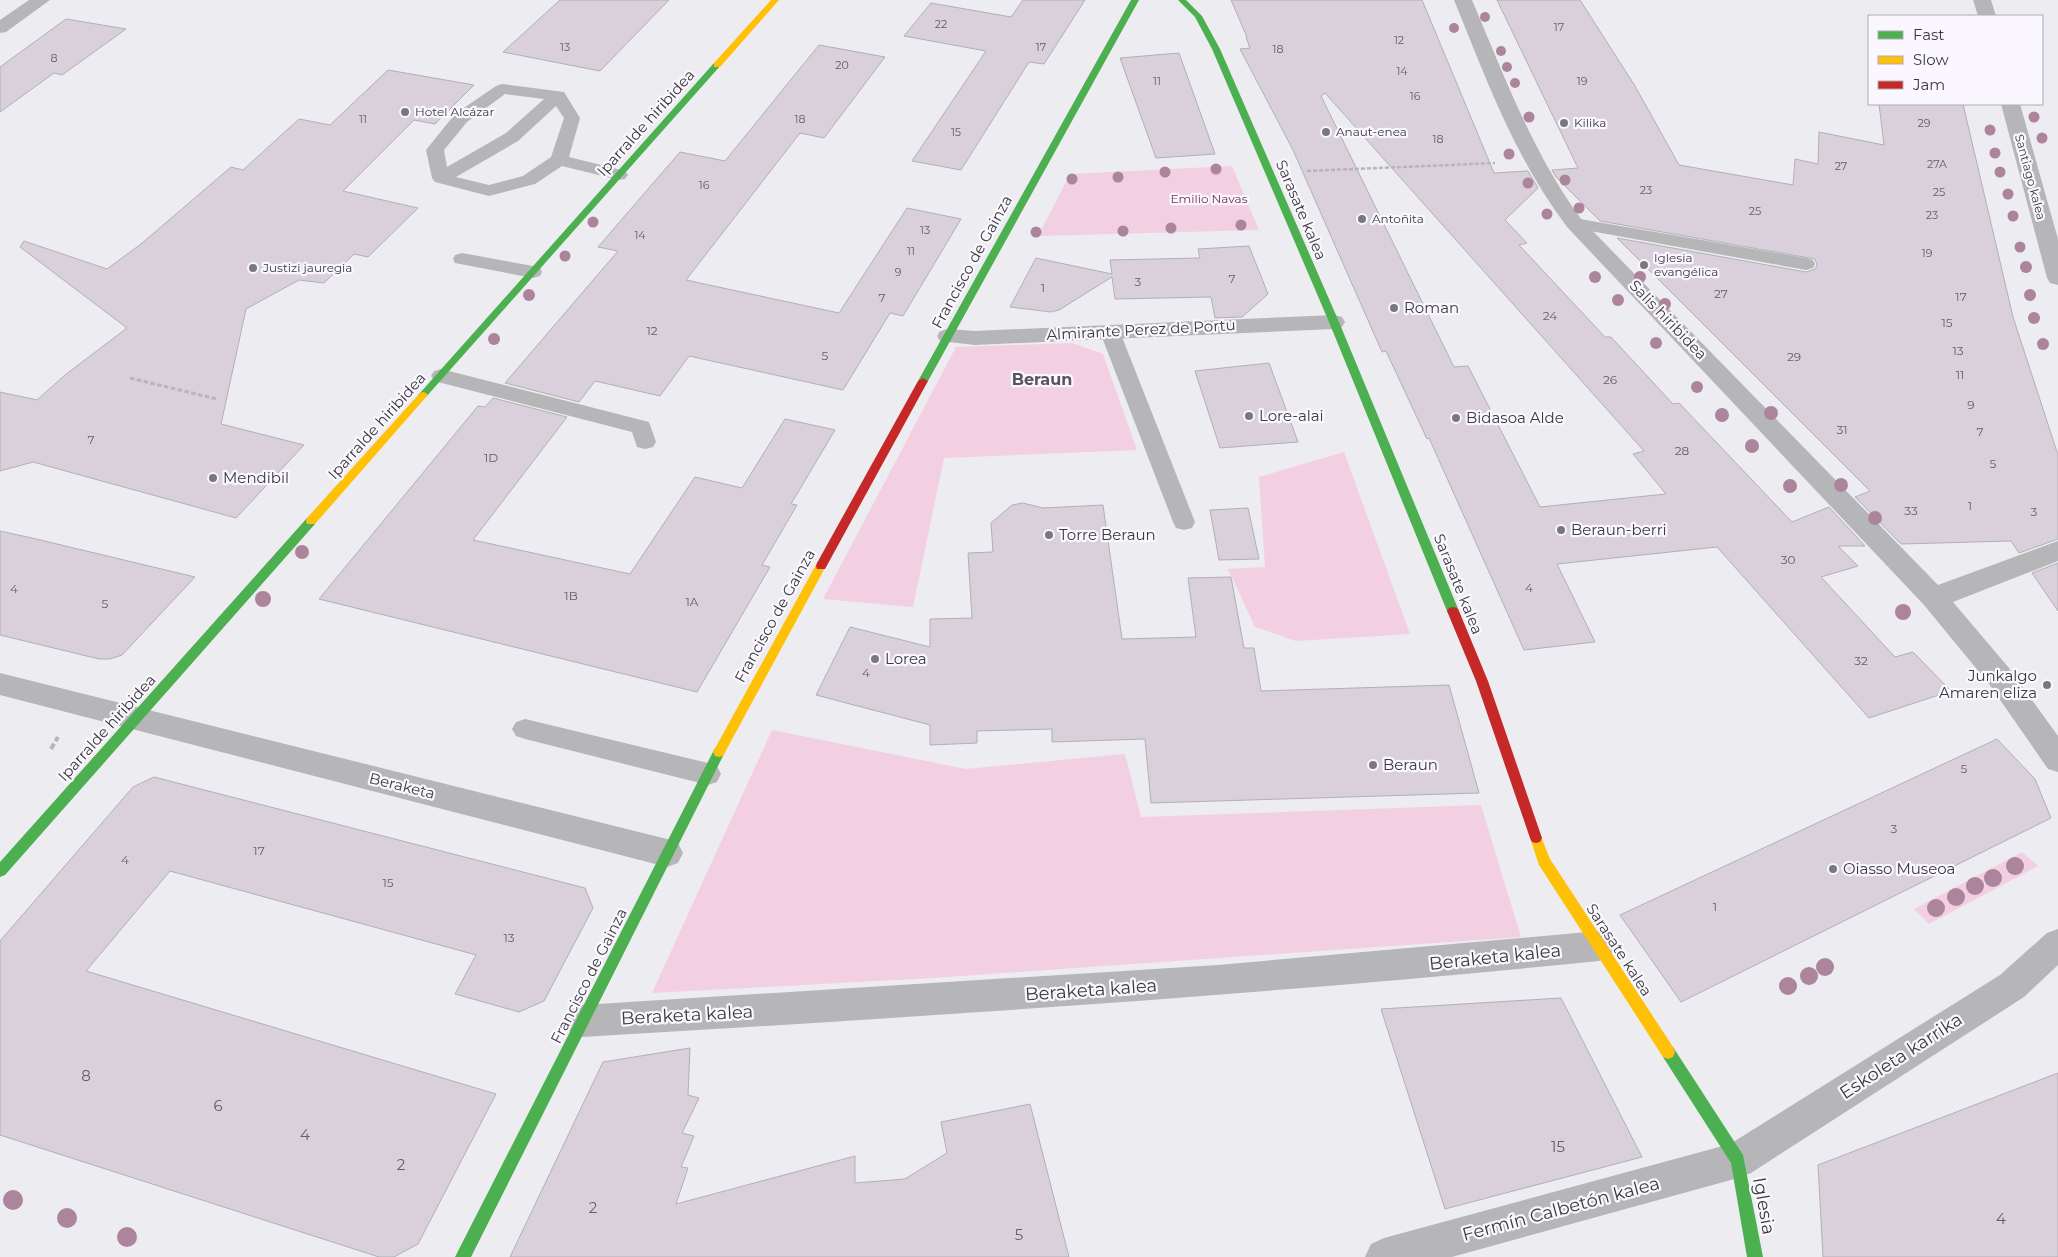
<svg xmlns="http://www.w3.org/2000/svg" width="2058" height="1257" font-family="Montserrat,sans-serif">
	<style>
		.green { fill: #f2d0e1 }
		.building { fill: #d9d0db; stroke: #b1b0b2; fill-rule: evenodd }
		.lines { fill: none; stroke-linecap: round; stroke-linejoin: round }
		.path-far2 { stroke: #b6b6b8; stroke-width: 2.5; stroke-dasharray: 4 2; stroke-linecap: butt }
		.path-far1 { stroke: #b6b6b8; stroke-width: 3; stroke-dasharray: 4.5 2.5; stroke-linecap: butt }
		.path { stroke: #b6b6b8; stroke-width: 4; stroke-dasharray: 6 3; stroke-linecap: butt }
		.lane { fill: #b6b6b8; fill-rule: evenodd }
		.street { fill: #b6b6b8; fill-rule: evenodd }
		.fast { fill: #4caf50; fill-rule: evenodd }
		.slow { fill: #ffc107; fill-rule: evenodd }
		.jam { fill: #c62828; fill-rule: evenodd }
		.tree { fill: #ac849b }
		.poi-dot { fill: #79787c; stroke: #faf7ff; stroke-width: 2 }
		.labels { text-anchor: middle; stroke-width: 4.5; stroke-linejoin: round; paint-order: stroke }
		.far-number-label { font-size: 11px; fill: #626064 }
		.far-poi-label { font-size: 12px; fill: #3b3a3d; stroke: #faf7ff; text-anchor: start }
		.far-street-label { font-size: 12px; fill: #3b3a3d; stroke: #faf7ff }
		.far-park-label { font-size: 12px; fill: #772e55; stroke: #faf7ff }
		.number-label { font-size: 12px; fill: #626064 }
		.street-label { font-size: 15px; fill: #3b3a3d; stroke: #faf7ff }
		.poi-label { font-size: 15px; fill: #3b3a3d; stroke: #faf7ff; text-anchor: start }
		.near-number-label { font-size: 15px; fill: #626064 }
		.neighbourhood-label { font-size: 16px; font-weight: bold; fill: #56545a; stroke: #faf7ff }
		.near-street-label { font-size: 18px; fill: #3b3a3d; stroke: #faf7ff }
	</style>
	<rect width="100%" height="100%" fill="#edecf0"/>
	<path class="green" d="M1232 166 1259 230 1038 236 1070 174Z
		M1072 343 1103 354 1137 450 944 458 913 607 823 599 956 347Z
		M1344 452 1410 634 1296 641 1255 627 1228 569 1265 567 1259 477Z
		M772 730 966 769 1125 754 1141 817 1481 805 1521 937 933 978 652 993Z
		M2022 852 2038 866 1929 924 1914 909Z"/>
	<path class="building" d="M560 0H669L600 71 503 52Z
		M1023 0H1085L1044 64 1029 62 961 170 912 161 986 51 904 36 931 3 1011 17Z
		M1231 0H1422L1494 173 1528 171 1538 188 1505 220 1527 243 1519 245 1605 337H1611L1673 404 1679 403 1792 522 1829 507 1865 546H1838L1858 566 1821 577 1895 657 1913 652 1951 691 1869 718 1717 547 1557 564 1595 642 1524 650 1429 438 1427 439 1386 351 1382 352 1293 150 1240 49 1250 48 1246 37H1247ZM1325 93 1644 451 1633 454 1666 494 1540 507 1468 366 1454 367 1321 96Z
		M1497 0H1580L1635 86 1679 165 1793 185 1795 159 1818 164 1819 132 1884 145 1879 104H1963L2013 317 2058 455V539L2019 553 2011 541 1901 544 1855 497 1870 491 1617 238 1806 272 1815 269 1817 265 1815 259 1600 221 1556 177 1552 170 1578 168Z
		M66 19 126 29 62 75 54 73 0 112V67Z
		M819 45 885 57 824 138 800 133 686 280 839 313 907 208 961 219 903 316 890 313 843 390 689 356 660 396 595 381 579 402 505 383 618 251 598 247 680 152 725 161Z
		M1179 53 1215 154 1156 158 1120 58Z
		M388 70 474 85 435 124 414 120 343 191 418 208 368 257 354 254 324 283 299 280 246 309 221 424 304 445 236 518 33 462 0 471V392L37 400 65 375 127 328 20 247 24 241 107 269 141 244 231 167 243 170 299 119 330 125Z
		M1249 246 1268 294 1242 317 1215 318 1211 297 1115 299 1112 277 1059 310 1051 312 1010 307 1036 258 1112 274 1110 260 1200 258 1198 249Z
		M1269 363 1298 442 1220 448 1195 371Z
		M493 398 567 417 473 540 630 574 695 477 742 488 785 419 835 430 791 504 797 505 762 565 770 567 697 692 319 599 478 406 485 407Z
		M1023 503 1043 508 1103 505 1122 639 1196 637 1188 578 1231 577 1244 648H1254L1261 691 1449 685 1479 793 1151 803 1145 739 1052 742V729L977 731V743L930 745V725L816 695 850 627 930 647V619L972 618 968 553 993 552 991 523 1012 505Z
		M1248 508 1259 559 1219 560 1210 510Z
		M0 531 32 538 195 577 122 655 110 659H99L0 635Z
		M2058 563V611L2032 573Z
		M1997 739 2035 779 2051 818 1681 1002 1620 915Z
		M154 777 585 888 593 908 544 1001 519 1012 455 994 476 955 170 871 86 971 496 1094 418 1244 394 1257H379L0 1135V941L133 787Z
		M1561 998 1642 1157 1445 1209 1381 1009Z
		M690 1048 688 1095 699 1098 682 1133 694 1136 681 1167 688 1168 676 1204 855 1156V1183L905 1179 947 1153 941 1122 1030 1104 1069 1257H510L603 1062Z
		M2058 1073V1257H1823L1818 1165Z"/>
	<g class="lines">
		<path class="path-far2" d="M1307 171 1495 163"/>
		<path class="path-far1" d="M130 378 217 399"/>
		<path class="path" d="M51 749 58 737"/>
		<path class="lane" d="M502 84 564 92 580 118 569 157 625 171 628 175 625 179 619 180 562 166 535 184 489 196 435 182 432 178 426 150 455 114 496 86ZM505 94 544 99 506 133 447 167 444 150 467 122ZM556 106 564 118 551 157 523 176 489 185 456 177 518 141Z
			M1574 218 1806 258 1813 260 1815 264 1813 268 1806 270 1568 227 1565 223 1568 219Z
			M462 253 533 266 540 268 542 272 540 276 533 278 455 263 453 259 455 255Z
			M1110 326 1117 327 1120 332 1195 522 1192 528 1184 530 1176 528 1173 522 1100 332 1103 327Z
			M441 369 649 422 656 442 653 447 645 449 637 447 632 432 434 381 431 376 434 371Z
			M525 719 708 763 717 766 721 774 717 782 708 785 525 739 516 736 512 729 516 722Z"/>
		<path class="street" d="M29 0H50L6 32 0 33V20Z
			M1454 0H1472C1504 75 1532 152 1581 219L1938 585 2058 541V561L1953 602 2009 668 2058 736V772L2048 769 1989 684 1924 605 1567 227C1514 156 1487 81 1454 0Z
			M1973 0H1991L1996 16H1978Z
			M2001 104H2020L2058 239V285L2050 283 2047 278Z
			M1334 315 1342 317 1345 322 1342 327 1334 329 975 345 940 341 937 336 940 331 948 329 975 331Z
			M0 673 667 839 678 843 683 853 678 863 667 867 0 695Z
			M2058 929V965L2024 997 1751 1173 1738 1178 1452 1257H1365L1371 1244 1384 1238 1730 1144 2000 975 2047 933Z
			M1599 931 1610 935 1615 946 1610 957 1599 961C1261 995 921 1017 582 1037L570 1032 565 1021 570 1010 582 1005 1218 965Z"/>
		<path class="fast" d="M1131 0H1139L928 381 923 384 920 383 918 381Z
			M1178 0H1186L1202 16 1220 49 1339 322 1459 611 1457 614H1449L1447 611 1329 322 1212 49 1195 17Z
			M714 63 721 65 426 397H420L418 395 420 393Z
			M311 517 316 521 315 524 5 875 0 877V862L307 518Z
			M719 747 723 748 725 752 471 1257H455L715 748Z
			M1668 1045 1673 1047 1743 1155 1763 1257H1747L1731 1163 1663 1057 1661 1052 1663 1047Z"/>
		<path class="slow" d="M771 0H779L720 67H714V63Z
			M423 392 426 393 428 395 426 397 315 524H307L306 521 307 518 420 393Z
			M821 562 826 566 723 756 719 757 715 756 713 752 817 563Z
			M1536 833 1540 834 1550 859 1673 1047 1675 1052 1673 1057 1668 1059 1663 1057 1539 865 1530 838 1532 834Z"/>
		<path class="jam" d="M923 378 928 381 825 569H817L816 566 817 563 918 381Z
			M1453 607 1457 608 1459 611 1488 681 1542 838 1540 842 1536 843 1532 842 1530 838 1476 681 1447 611 1449 608Z"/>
	</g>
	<g class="tree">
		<circle cx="1485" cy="17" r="5"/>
		<circle cx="1454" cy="28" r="5"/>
		<circle cx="1501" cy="51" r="5"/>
		<circle cx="1507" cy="67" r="5"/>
		<circle cx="1515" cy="83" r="5"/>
		<circle cx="1529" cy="117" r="5.5"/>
		<circle cx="2034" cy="117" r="5.5"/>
		<circle cx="1990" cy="130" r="5.5"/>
		<circle cx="2042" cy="138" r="5.5"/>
		<circle cx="1995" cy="153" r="5.5"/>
		<circle cx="1509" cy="154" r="5.5"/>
		<circle cx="1216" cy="169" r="5.5"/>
		<circle cx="1165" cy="172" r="5.5"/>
		<circle cx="2000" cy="172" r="5.5"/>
		<circle cx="1118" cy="177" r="5.5"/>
		<circle cx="1072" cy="179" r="5.5"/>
		<circle cx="1565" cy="180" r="5.5"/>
		<circle cx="1528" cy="183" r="5.5"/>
		<circle cx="2008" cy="194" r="5.5"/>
		<circle cx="1579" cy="208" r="5.5"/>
		<circle cx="1547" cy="214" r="5.5"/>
		<circle cx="2013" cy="216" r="5.5"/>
		<circle cx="593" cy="222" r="5.5"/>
		<circle cx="1241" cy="225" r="5.5"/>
		<circle cx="1171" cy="228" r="5.5"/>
		<circle cx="1123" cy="231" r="5.5"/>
		<circle cx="1036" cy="232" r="5.5"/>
		<circle cx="2020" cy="247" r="5.5"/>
		<circle cx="565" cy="256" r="5.5"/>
		<circle cx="2026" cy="267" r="6"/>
		<circle cx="1595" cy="277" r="6"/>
		<circle cx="1640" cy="277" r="6"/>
		<circle cx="529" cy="295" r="6"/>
		<circle cx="2030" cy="295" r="6"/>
		<circle cx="1618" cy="300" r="6"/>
		<circle cx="1665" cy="304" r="6"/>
		<circle cx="2034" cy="318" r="6"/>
		<circle cx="494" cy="339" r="6"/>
		<circle cx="1656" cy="343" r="6"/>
		<circle cx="2043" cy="344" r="6"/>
		<circle cx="1697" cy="387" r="6"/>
		<circle cx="1771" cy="413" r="7"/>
		<circle cx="1722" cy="415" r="7"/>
		<circle cx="1752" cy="446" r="7"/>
		<circle cx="1841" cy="485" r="7"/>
		<circle cx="1790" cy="486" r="7"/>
		<circle cx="1875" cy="518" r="7"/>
		<circle cx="302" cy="552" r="7"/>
		<circle cx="263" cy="599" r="8"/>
		<circle cx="1903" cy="612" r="8"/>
		<circle cx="2015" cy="866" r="9"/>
		<circle cx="1993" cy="878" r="9"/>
		<circle cx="1975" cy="886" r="9"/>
		<circle cx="1956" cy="897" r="9"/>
		<circle cx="1936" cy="908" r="9"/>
		<circle cx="1825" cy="967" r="9"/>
		<circle cx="1809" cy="976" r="9"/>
		<circle cx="1788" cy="986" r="9"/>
		<circle cx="13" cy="1200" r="10"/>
		<circle cx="67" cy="1218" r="10"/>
		<circle cx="127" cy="1237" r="10"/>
	</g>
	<g class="poi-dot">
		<circle cx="405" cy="112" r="5"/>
		<circle cx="1564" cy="123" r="5"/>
		<circle cx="1326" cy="132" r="5"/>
		<circle cx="1362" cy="219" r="5"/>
		<circle cx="1644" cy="265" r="5"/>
		<circle cx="253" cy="268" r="5"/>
		<circle cx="1394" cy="308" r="5"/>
		<circle cx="1249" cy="416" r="5"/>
		<circle cx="1456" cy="418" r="5"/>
		<circle cx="213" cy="478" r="5"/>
		<circle cx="1561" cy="530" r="5"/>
		<circle cx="1049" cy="535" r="5"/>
		<circle cx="875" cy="659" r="5"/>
		<circle cx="2047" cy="685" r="5"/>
		<circle cx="1373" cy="765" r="5"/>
		<circle cx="1833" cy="869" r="5"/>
	</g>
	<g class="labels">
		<g class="far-number-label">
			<text x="941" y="28">22</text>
			<text x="1559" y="31">17</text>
			<text x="1399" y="44">12</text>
			<text x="565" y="51">13</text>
			<text x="1041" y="51">17</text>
			<text x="1278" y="53">18</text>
			<text x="54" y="62">8</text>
			<text x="842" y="69">20</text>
			<text x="1402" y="75">14</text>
			<text x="1157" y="85">11</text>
			<text x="1582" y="85">19</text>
			<text x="1415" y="100">16</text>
			<text x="363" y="123">11</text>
			<text x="800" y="123">18</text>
			<text x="1924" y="127">29</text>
			<text x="956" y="136">15</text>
			<text x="1438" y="143">18</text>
			<text x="1937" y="168">27A</text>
			<text x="1841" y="170">27</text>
			<text x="704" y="189">16</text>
			<text x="1646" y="194">23</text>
			<text x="1939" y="196">25</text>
			<text x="1755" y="215">25</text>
			<text x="1932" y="219">23</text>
			<text x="925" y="234">13</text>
			<text x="640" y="239">14</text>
			<text x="911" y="255">11</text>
			<text x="1927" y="257">19</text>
			<text x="898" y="276">9</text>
		</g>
		<g class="far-poi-label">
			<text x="415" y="116">Hotel Alcázar</text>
			<text x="1574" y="127">Kilika</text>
			<text x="1336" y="136">Anaut-enea</text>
			<text x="1372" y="223">Antoñita</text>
			<text x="1654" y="262">Iglesia<tspan x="1654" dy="14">evangélica</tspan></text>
			<text x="263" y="272">Justizi jauregia</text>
		</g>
		<g class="far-street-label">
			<text transform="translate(2030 177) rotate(75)" y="4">Santiago kalea</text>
		</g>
		<g class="far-park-label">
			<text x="1209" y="203">Emilio Navas</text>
		</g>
		<g class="number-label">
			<text x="1232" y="283">7</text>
			<text x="1138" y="286">3</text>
			<text x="1043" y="292">1</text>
			<text x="1721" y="298">27</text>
			<text x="1961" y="301">17</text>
			<text x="882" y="302">7</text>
			<text x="1550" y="320">24</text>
			<text x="1947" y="327">15</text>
			<text x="652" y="335">12</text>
			<text x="1958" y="355">13</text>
			<text x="825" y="360">5</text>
			<text x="1794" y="361">29</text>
			<text x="1960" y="379">11</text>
			<text x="1610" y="384">26</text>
			<text x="1971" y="409">9</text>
			<text x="1842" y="434">31</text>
			<text x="1980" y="436">7</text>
			<text x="91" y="444">7</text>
			<text x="1682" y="455">28</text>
			<text x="491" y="462">1D</text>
			<text x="1993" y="468">5</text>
			<text x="1970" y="510">1</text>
			<text x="1911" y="515">33</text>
			<text x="2034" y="516">3</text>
			<text x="1788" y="564">30</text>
			<text x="1529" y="592">4</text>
			<text x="14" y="593">4</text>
			<text x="571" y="600">1B</text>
			<text x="692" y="606">1A</text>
			<text x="105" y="608">5</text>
			<text x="1861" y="665">32</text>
			<text x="866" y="677">4</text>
			<text x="1964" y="773">5</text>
			<text x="1894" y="833">3</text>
			<text x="259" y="855">17</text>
			<text x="125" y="864">4</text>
			<text x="388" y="887">15</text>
			<text x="1715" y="911">1</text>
			<text x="509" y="942">13</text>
		</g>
		<g class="street-label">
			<text transform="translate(646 123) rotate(-48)" y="5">Iparralde hiribidea</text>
			<text transform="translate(1301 210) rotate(67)" y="5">Sarasate kalea</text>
			<text transform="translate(972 262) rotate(-61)" y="5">Francisco de Gainza</text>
			<text transform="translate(1668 320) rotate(46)" y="5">Salis hiribidea</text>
			<text transform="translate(1141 330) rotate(-3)" y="5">Almirante Perez de Portu</text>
			<text transform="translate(377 426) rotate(-48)" y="5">Iparralde hiribidea</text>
			<text transform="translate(1458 584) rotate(68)" y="5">Sarasate kalea</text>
			<text transform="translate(775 616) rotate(-61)" y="5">Francisco de Gainza</text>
			<text transform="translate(107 728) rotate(-48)" y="5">Iparralde hiribidea</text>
			<text transform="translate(402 786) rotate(14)" y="5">Beraketa</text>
			<text transform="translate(1619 950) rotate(57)" y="5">Sarasate kalea</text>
			<text transform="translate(589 976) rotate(-63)" y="5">Francisco de Gainza</text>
		</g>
		<g class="poi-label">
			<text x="1404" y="313">Roman</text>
			<text x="1259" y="421">Lore-alai</text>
			<text x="1466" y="423">Bidasoa Alde</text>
			<text x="223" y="483">Mendibil</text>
			<text x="1571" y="535">Beraun-berri</text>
			<text x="1059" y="540">Torre Beraun</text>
			<text x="885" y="664">Lorea</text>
			<text x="2037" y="681" text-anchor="end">Junkalgo<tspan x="2037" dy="17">Amaren eliza</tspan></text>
			<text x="1383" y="770">Beraun</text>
			<text x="1843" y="874">Oiasso Museoa</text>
		</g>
		<g class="near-number-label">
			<text x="86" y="1081">8</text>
			<text x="218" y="1111">6</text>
			<text x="305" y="1140">4</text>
			<text x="1558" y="1152">15</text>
			<text x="401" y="1170">2</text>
			<text x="593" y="1213">2</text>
			<text x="2001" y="1224">4</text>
			<text x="1019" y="1240">5</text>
		</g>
		<g class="neighbourhood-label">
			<text x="1042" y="385">Beraun</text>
		</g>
		<g class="near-street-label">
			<text transform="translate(1495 957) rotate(-6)" y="6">Beraketa kalea</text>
			<text transform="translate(1091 990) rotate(-4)" y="6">Beraketa kalea</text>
			<text transform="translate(687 1015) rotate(-3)" y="6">Beraketa kalea</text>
			<text transform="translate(1901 1056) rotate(-33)" y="6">Eskoleta karrika</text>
			<text transform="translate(1764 1206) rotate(80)" y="6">Iglesia</text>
			<text transform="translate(1561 1209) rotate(-15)" y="6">Fermín Calbetón kalea</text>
		</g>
	</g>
	<rect x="1868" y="15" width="175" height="90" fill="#faf7ff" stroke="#aeabb1"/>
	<rect x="1878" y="31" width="25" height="8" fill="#4caf50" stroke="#aeabb1"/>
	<text x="1913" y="40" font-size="15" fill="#3b3a3d">Fast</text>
	<rect x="1878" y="56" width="25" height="8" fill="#ffc107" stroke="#aeabb1"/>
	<text x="1913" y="65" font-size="15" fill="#3b3a3d">Slow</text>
	<rect x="1878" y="81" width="25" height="8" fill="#c62828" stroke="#aeabb1"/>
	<text x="1913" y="90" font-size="15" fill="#3b3a3d">Jam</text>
</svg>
